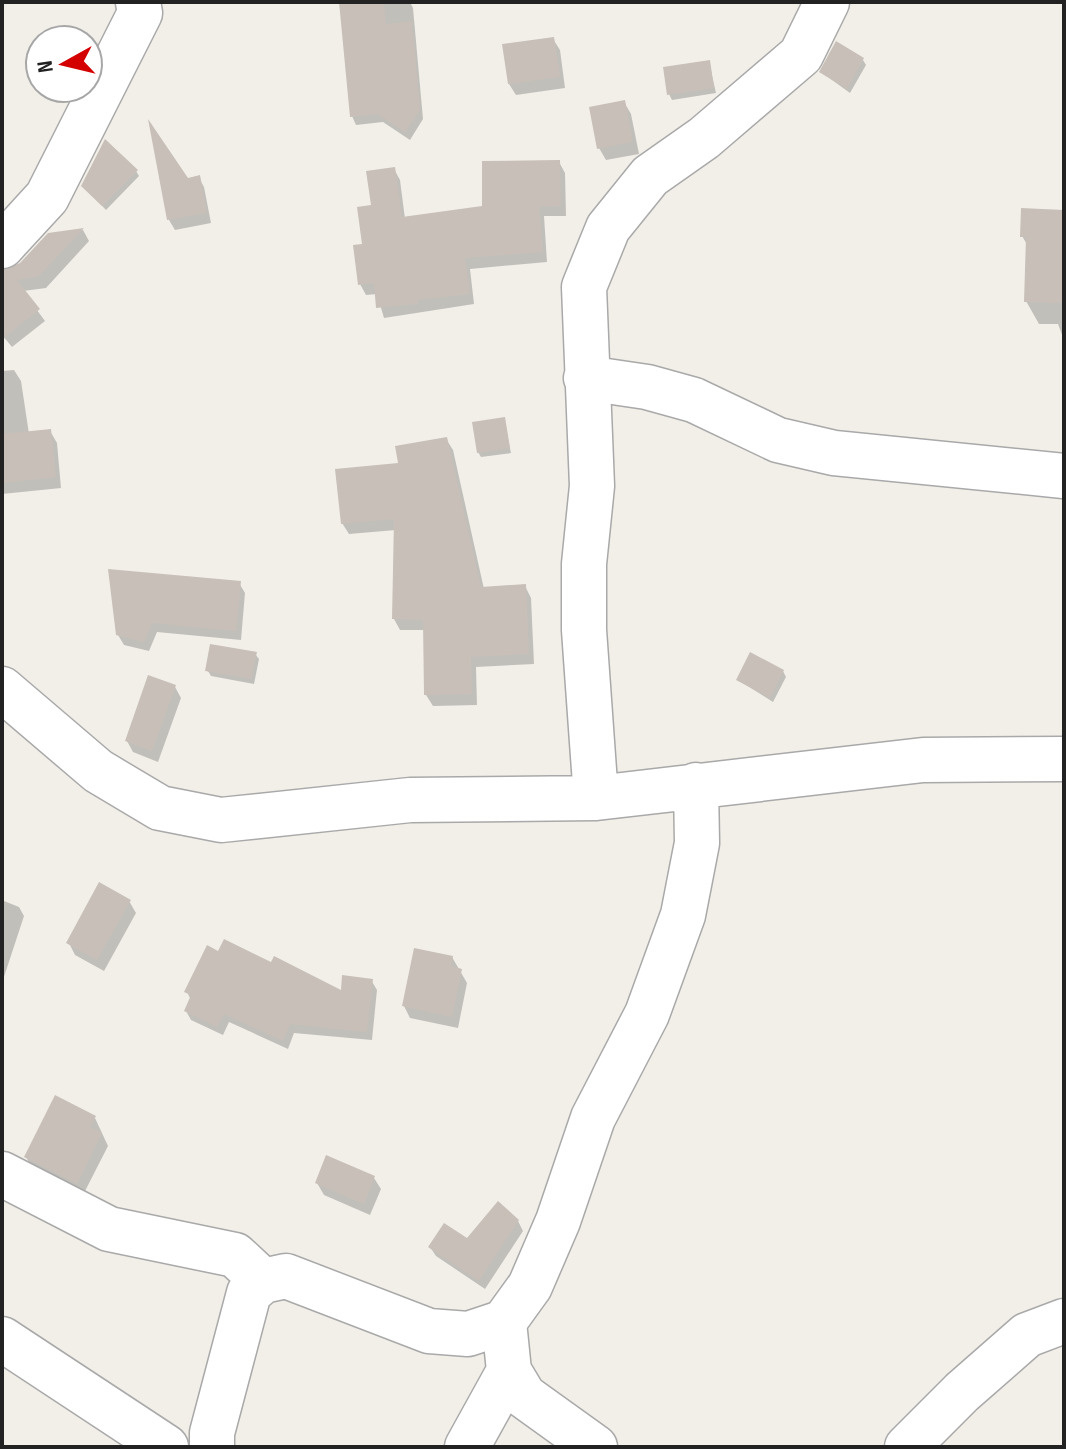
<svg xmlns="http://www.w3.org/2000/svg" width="1066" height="1449" font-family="'Sofia Sans Condensed',sans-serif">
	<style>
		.shadow { fill: #0003 }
		.building { fill: #c7bfb8 }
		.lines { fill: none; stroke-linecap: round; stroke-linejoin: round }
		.minor-casing { stroke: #a9a9a9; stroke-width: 47 }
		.minor { stroke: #fff; stroke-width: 44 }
	</style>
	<rect width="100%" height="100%" fill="#f2efe9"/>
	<path class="shadow" d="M375 2H410L413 8 423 119 410 140 383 122 356 125 352 116Z
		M553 39 560 50 565 88 516 95 509 84Z
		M863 60 866 65 850 93 821 72Z
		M709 62 716 93 672 100 669 94Z
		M624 102 631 114 639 154 606 160 599 148Z
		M152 128 187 180 199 178 204 187 211 223 175 230 169 220Z
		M559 162 565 173 566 216H544L547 262 470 269 474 304 384 318 377 294 366 295 360 284 373 207 394 169 400 180 405 219 484 208Z
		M136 171 139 176 106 210 83 186Z
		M1064 212V340L1058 324H1039L1026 301 1028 246 1022 236Z
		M83 230 89 241 46 288 23 291 45 321 12 347 2 335V272L21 265 49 235Z
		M14 370 21 381 29 434 50 431 57 443 61 488 2 494V371Z
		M504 419 511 453 481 457 478 452Z
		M446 439 453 450 484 589 525 586 531 598 534 664 476 667 477 705 433 706 426 695 425 630H400L394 619 396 530 349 534 342 523 400 465Z
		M239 583 245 593 241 640 157 632 149 651 124 645 118 635Z
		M255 654 259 659 254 684 211 676 208 671Z
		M783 671 786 677 773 702 738 680Z
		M175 687 181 698 158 762 133 752 127 741Z
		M4 901 19 907 24 916 2 983Z
		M129 901 136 913 104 971 75 955 69 943Z
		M219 954 272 964 342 993 371 980 377 990 372 1040 294 1033 288 1049 229 1022 223 1035 191 1020 186 1011 191 1000 187 992Z
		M452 957 467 983 458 1028 410 1018 404 1006Z
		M95 1118 108 1146 83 1195 33 1169 26 1157Z
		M374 1178 381 1189 370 1215 324 1195 317 1183Z
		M518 1221 523 1231 485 1289 436 1256 430 1247 467 1241Z"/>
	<path class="building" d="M339 2H384L386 24 412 21 420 110 405 132 377 114 350 117Z
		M554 37 560 77 508 84 502 44Z
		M836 41 864 58 847 89 819 72Z
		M710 60 714 88 667 95 663 67Z
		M625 100 633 142 597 149 589 107Z
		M148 119 188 178 200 175 207 213 167 220Z
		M105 139 138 170 102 206 81 186Z
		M560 160 561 206 539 207 543 252 465 258 470 294 418 300V304L376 308 374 283 358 285 353 245 362 244 357 207 371 205 366 171 395 167 402 217 482 206V161Z
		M1021 208 1064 210V303L1024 302 1026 237H1020Z
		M84 228 39 276 17 280 40 309 2 339V270L20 263 48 233Z
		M505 417 510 448 477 453 472 422Z
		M51 429 56 477 2 483V434Z
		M447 437 481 587 526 584 529 654 471 657 472 694 424 695 423 620 392 619 394 519 341 524 335 469 398 463 395 446Z
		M108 569 241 581 236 631 152 623 144 642 116 635Z
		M210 644 257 652 251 679 205 671Z
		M750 652 784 670 770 698 736 680Z
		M148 675 176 685 152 751 125 741Z
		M99 882 131 900 97 960 66 943Z
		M224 939 271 962 274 956 341 990 342 975 373 979 367 1032 290 1024 283 1041 224 1014 217 1027 184 1011 191 995 184 992 207 945 218 951Z
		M414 948 453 956 451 966 462 969 452 1017 402 1006Z
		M55 1095 96 1116 90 1127 102 1133 77 1184 24 1157Z
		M326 1155 375 1176 364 1204 315 1183Z
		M498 1201 519 1220 479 1281 428 1247 444 1223 467 1238Z"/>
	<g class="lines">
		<defs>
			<path id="minor" d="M2 246 47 197 140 13 138 2
				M586 378 647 387 694 400 778 440 834 453 1064 476
				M2 689 98 771 160 808 221 820 410 800 596 798 923 760 1064 759
				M596 798 584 630V564L592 486 584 287 608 228 650 176 704 138 801 55 827 2
				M2 1174 109 1229 235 1255 263 1281
				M2 1339 166 1447
				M212 1447V1433L249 1293 263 1281 286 1276 429 1331 468 1334 504 1322
				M467 1447 509 1371
				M595 1447 524 1396 509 1371 504 1322 530 1286 558 1221 593 1118 647 1014 683 915 697 843 696 785
				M907 1447 962 1392 1027 1335 1064 1321"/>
		</defs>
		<use href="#minor" class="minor-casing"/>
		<use href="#minor" class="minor"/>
	</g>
	<rect width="1066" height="1449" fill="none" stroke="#222222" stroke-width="8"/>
	<g transform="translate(64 64) rotate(262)"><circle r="38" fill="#ffffff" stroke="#a7a7a7" stroke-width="2"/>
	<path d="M0-6L14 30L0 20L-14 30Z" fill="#d40000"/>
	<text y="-12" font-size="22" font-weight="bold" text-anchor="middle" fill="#222222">N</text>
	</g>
</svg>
